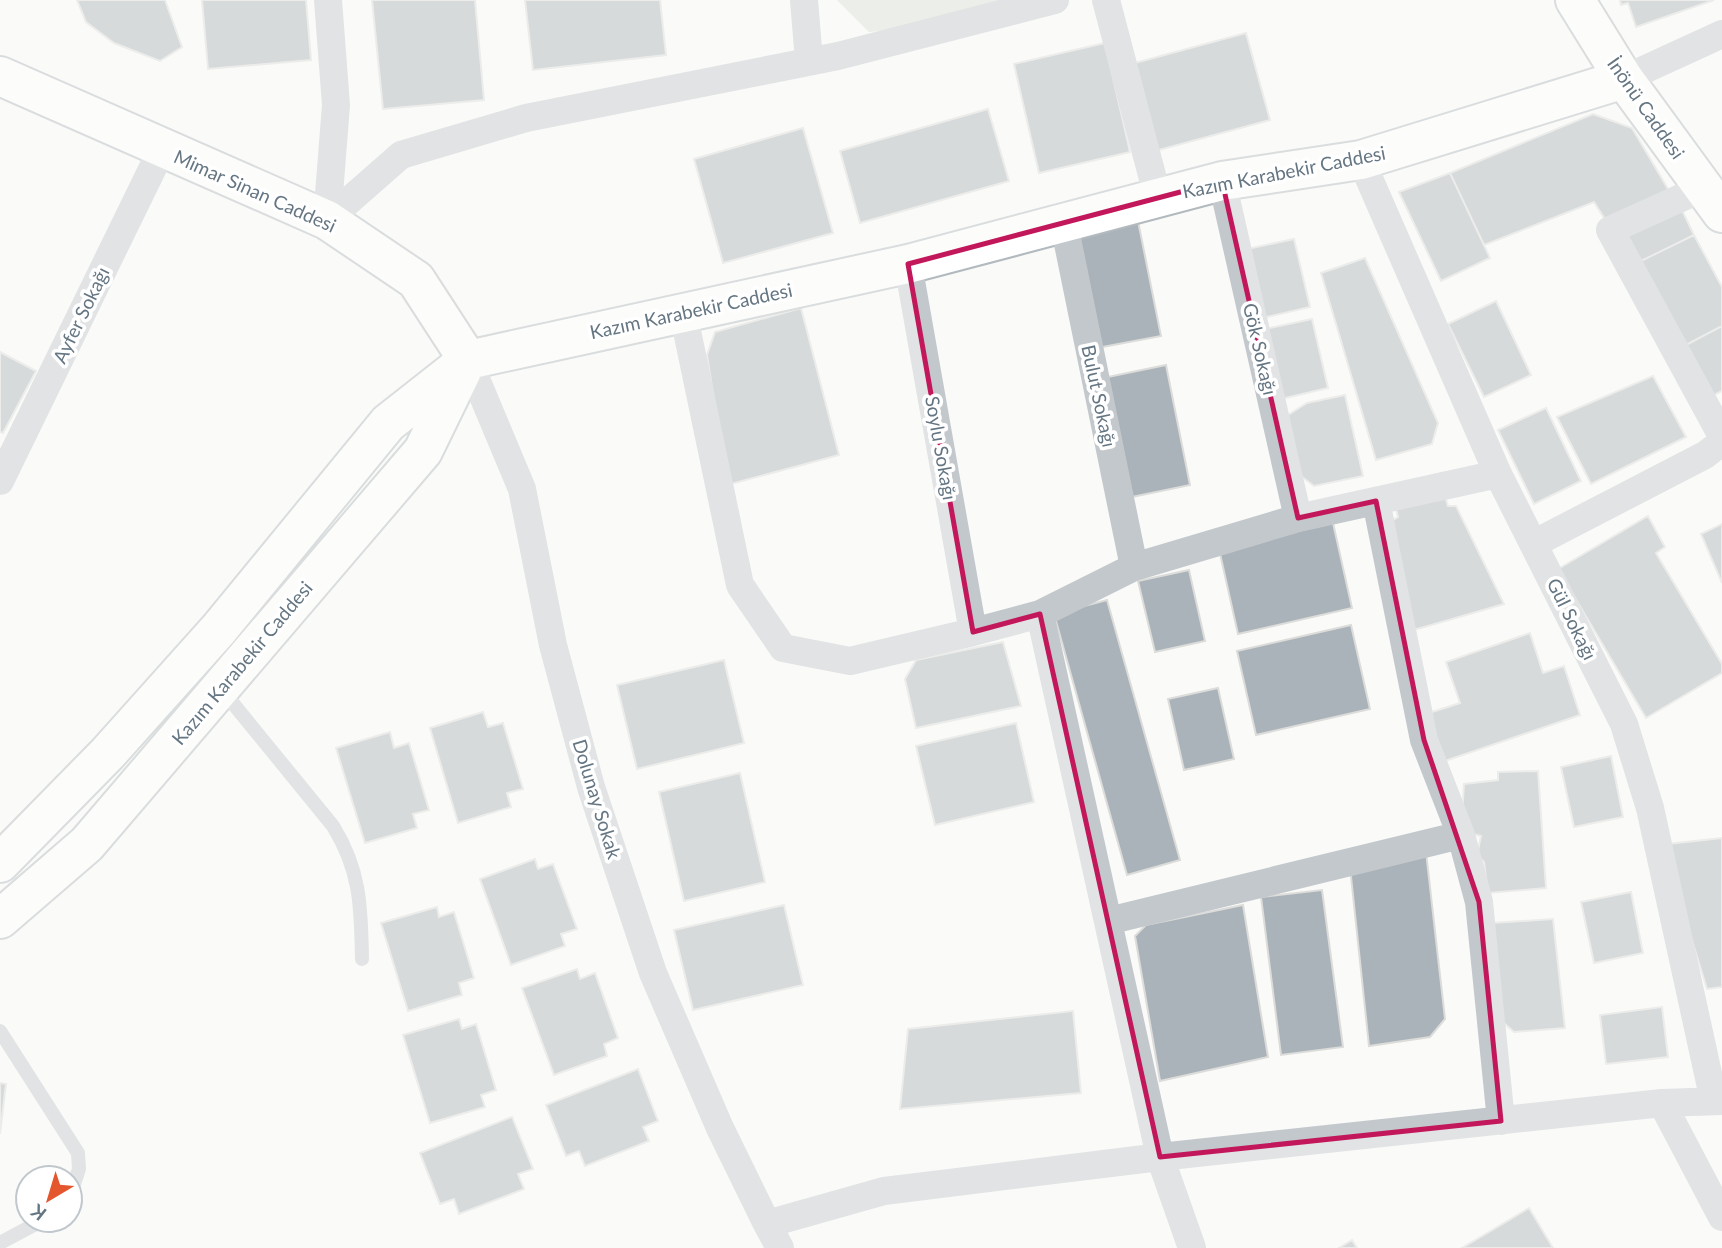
<svg xmlns="http://www.w3.org/2000/svg" width="1722" height="1248" font-family="Lato,sans-serif">
	<style>
		.green { fill: #dadfd7 }
		.building { fill: #aab3b9; stroke: #dcdcda; stroke-width: 2 }
		.lines { fill: none; stroke-linecap: round; stroke-linejoin: round }
		.secondary-casing { stroke: #b3babf; stroke-width: 42 }
		.lane { stroke: #c3c8cc; stroke-width: 14 }
		.street { stroke: #c3c8cc; stroke-width: 28 }
		.secondary { stroke: #fff; stroke-width: 38 }
		.marked { fill: none; stroke: #c2185b; stroke-width: 5; stroke-linejoin: round }
		.labels { text-anchor: middle; stroke-width: 7; stroke-linejoin: round; paint-order: stroke }
		.street-label { font-size: 19px; fill: #657683; stroke: #fff }
	</style>
	<rect width="100%" height="100%" fill="#fafaf8"/>
	<path class="green" d="M837 0H1019L914 27 869 32Z"/>
	<path class="building" d="M77 0H165L182 47 160 61 114 43 86 22Z
		M202 0H306L311 60 208 69Z
		M372 0H475L484 100 383 109Z
		M525 0H660L666 55 533 70Z
		M1620 0H1714L1636 27 1628 3 1621 5Z
		M1246 33 1270 120 1155 151 1131 64Z
		M1105 43 1130 152 1039 173 1014 64Z
		M988 109 1009 181 860 223 840 151Z
		M1593 114 1632 128 1671 194 1606 221 1594 202 1484 245 1450 173Z
		M803 128 833 233 723 263 694 159Z
		M1450 173 1490 258 1441 281 1399 192Z
		M1680 206 1694 235 1639 262 1625 234Z
		M1137 216 1161 336 1097 348 1073 228Z
		M1694 235 1722 287V326L1682 347 1639 262Z
		M1294 239 1310 307 1262 318 1247 249Z
		M1365 258 1438 423 1432 444 1376 460 1321 273Z
		M1496 301 1531 375 1484 397 1448 324Z
		M801 308 839 455 727 485 707 355 715 332Z
		M1312 319 1328 388 1281 399 1265 329Z
		M1722 326V391L1708 398 1682 347Z
		M0 352 36 371 3 433 0 432Z
		M1166 365 1190 485 1127 498 1103 378Z
		M1653 376 1686 437 1591 484 1557 417Z
		M1345 395 1363 476 1314 486 1297 473 1288 415 1307 403Z
		M1546 408 1581 481 1534 504 1498 430Z
		M1444 493 1448 506H1456L1504 604 1407 632 1391 521 1398 517 1396 509Z
		M1648 516 1665 547 1656 553 1722 664V673L1646 718 1558 569Z
		M1333 523 1352 608 1238 634 1219 549Z
		M1722 524V583L1701 534Z
		M1189 570 1205 641 1155 652 1138 581Z
		M1107 600 1180 860 1127 875 1054 614Z
		M1351 625 1370 709 1256 735 1237 651Z
		M1530 633 1543 673 1564 666 1580 715 1442 762 1426 714 1460 703 1446 662Z
		M1003 642 1021 706 916 728 905 679 916 660Z
		M724 660 744 743 637 769 617 685Z
		M1218 688 1234 759 1184 770 1168 699Z
		M483 712 488 727 503 723 523 789 507 793 511 807 458 823 430 728Z
		M1016 723 1034 802 935 825 916 746Z
		M390 732 394 748 409 743 429 810 413 814 417 828 365 843 336 748Z
		M1611 756 1623 817 1574 827 1561 767Z
		M1538 771 1546 888 1488 893 1484 862 1477 855 1481 836 1468 833 1462 817 1464 784 1498 780V772Z
		M740 773 765 882 684 901 659 792Z
		M1722 838V987L1707 989 1674 882 1668 844Z
		M1426 852 1445 1019 1430 1037 1369 1046 1350 867Z
		M535 859 538 869 553 864 577 929 561 934 565 946 511 965 480 879Z
		M1322 890 1343 1047 1281 1055 1261 897Z
		M1631 892 1643 953 1594 963 1581 902Z
		M784 905 803 985 693 1010 674 930Z
		M1243 905 1268 1057 1160 1081 1135 936 1146 925Z
		M437 907 439 917 454 912 474 978 459 983 462 995 408 1011 381 923Z
		M1553 919 1565 1028 1514 1032 1497 1017 1492 923Z
		M577 969 580 979 595 973 618 1038 604 1044 607 1056 554 1075 522 988Z
		M1662 1007 1668 1057 1606 1064 1600 1015Z
		M1073 1011 1081 1093 900 1109 908 1029Z
		M459 1019 462 1029 476 1024 496 1090 481 1095 485 1107 430 1123 403 1035Z
		M638 1069 658 1121 643 1127 649 1141 585 1166 579 1151 566 1156 546 1105Z
		M0 1083 6 1084 0 1134Z
		M512 1117 533 1169 518 1174 524 1189 459 1214 454 1199 440 1204 420 1153Z
		M1529 1208 1553 1248H1462Z
		M1352 1240 1357 1248H1339Z"/>
	<g class="lines">
		<defs>
			<path id="secondary" d="M1575 0 1624 79 1722 213
				M0 76 327 220 416 280 468 360
				M0 863 108 753 219 629 388 423 468 360 908 264 1222 181 1361 160 1624 79
				M0 919 87 844 423 451 462 371"/>
		</defs>
		<use href="#secondary" class="secondary-casing"/>
		<path class="lane" d="M222 690 333 826C361 871 361 908 362 959
			M0 1031 78 1153 79 1169 70 1196
			M0 1243 43 1220"/>
		<path class="street" d="M804 0 809 61
			M1106 0 1158 198
			M1624 79 1722 34
			M1361 160 1498 474 1624 724 1650 808 1714 1101
			M1222 181 1298 518
			M1703 188 1610 230 1722 436
			M327 220 401 155 526 118 838 56 1055 0
			M327 220 336 105 328 0
			M1064 224 1134 567
			M908 264 973 632
			M683 312 740 585 783 648 850 661 973 632 1040 614 1160 1157 884 1191 767 1224 780 1248
			M468 360 522 489 553 645 591 787 653 973 720 1128 767 1224
			M0 481 162 149
			M1376 501 1424 740 1461 835 1479 902 1501 1121
			M1535 543 1705 455 1722 442
			M1040 614 1134 567 1298 518 1498 474
			M1108 921 1461 835
			M1662 1103 1722 1217
			M1192 1248 1160 1157 1662 1103 1722 1101"/>
		<use href="#secondary" class="secondary"/>
	</g>
	<path d="M0 0H1722V1248H0ZM1222 181 1298 518 1376 501 1424 740 1479 902 1501 1121 1160 1157 1040 614 973 632 908 264Z" fill="#fafaf8" fill-opacity=".55" fill-rule="evenodd"/>
	<path class="marked" d="M1222 181 1298 518 1376 501 1424 740 1479 902 1501 1121 1160 1157 1040 614 973 632 908 264Z"/>
	<g class="labels">
		<g class="street-label">
			<text transform="translate(1646 108) rotate(55)" y="7">İnönü Caddesi</text>
			<text transform="translate(1284 172) rotate(-11)" y="7">Kazım Karabekir Caddesi</text>
			<text transform="translate(255 191) rotate(24)" y="7">Mimar Sinan Caddesi</text>
			<text transform="translate(691 311) rotate(-12)" y="7">Kazım Karabekir Caddesi</text>
			<text transform="translate(81 315) rotate(-64)" y="7">Ayfer Sokağı</text>
			<text transform="translate(1260 349) rotate(77)" y="7">Gök Sokağı</text>
			<text transform="translate(1099 396) rotate(78)" y="7">Bulut Sokağı</text>
			<text transform="translate(941 448) rotate(80)" y="7">Soylu Sokağı</text>
			<text transform="translate(1572 619) rotate(64)" y="7">Gül Sokağı</text>
			<text transform="translate(242 663) rotate(-50)" y="7">Kazım Karabekir Caddesi</text>
			<text transform="translate(597 799) rotate(73)" y="7">Dolunay Sokak</text>
		</g>
	</g>
	<g transform="translate(49 1199) rotate(218)"><circle r="33" fill="#ffffff" stroke="#c1c8cd" stroke-width="2"/>
	<path d="M0-5L12 26L0 18L-12 26Z" fill="#e4572e"/>
	<text y="-10" font-size="19" font-weight="bold" text-anchor="middle" fill="#657683">K</text>
	</g>
</svg>
